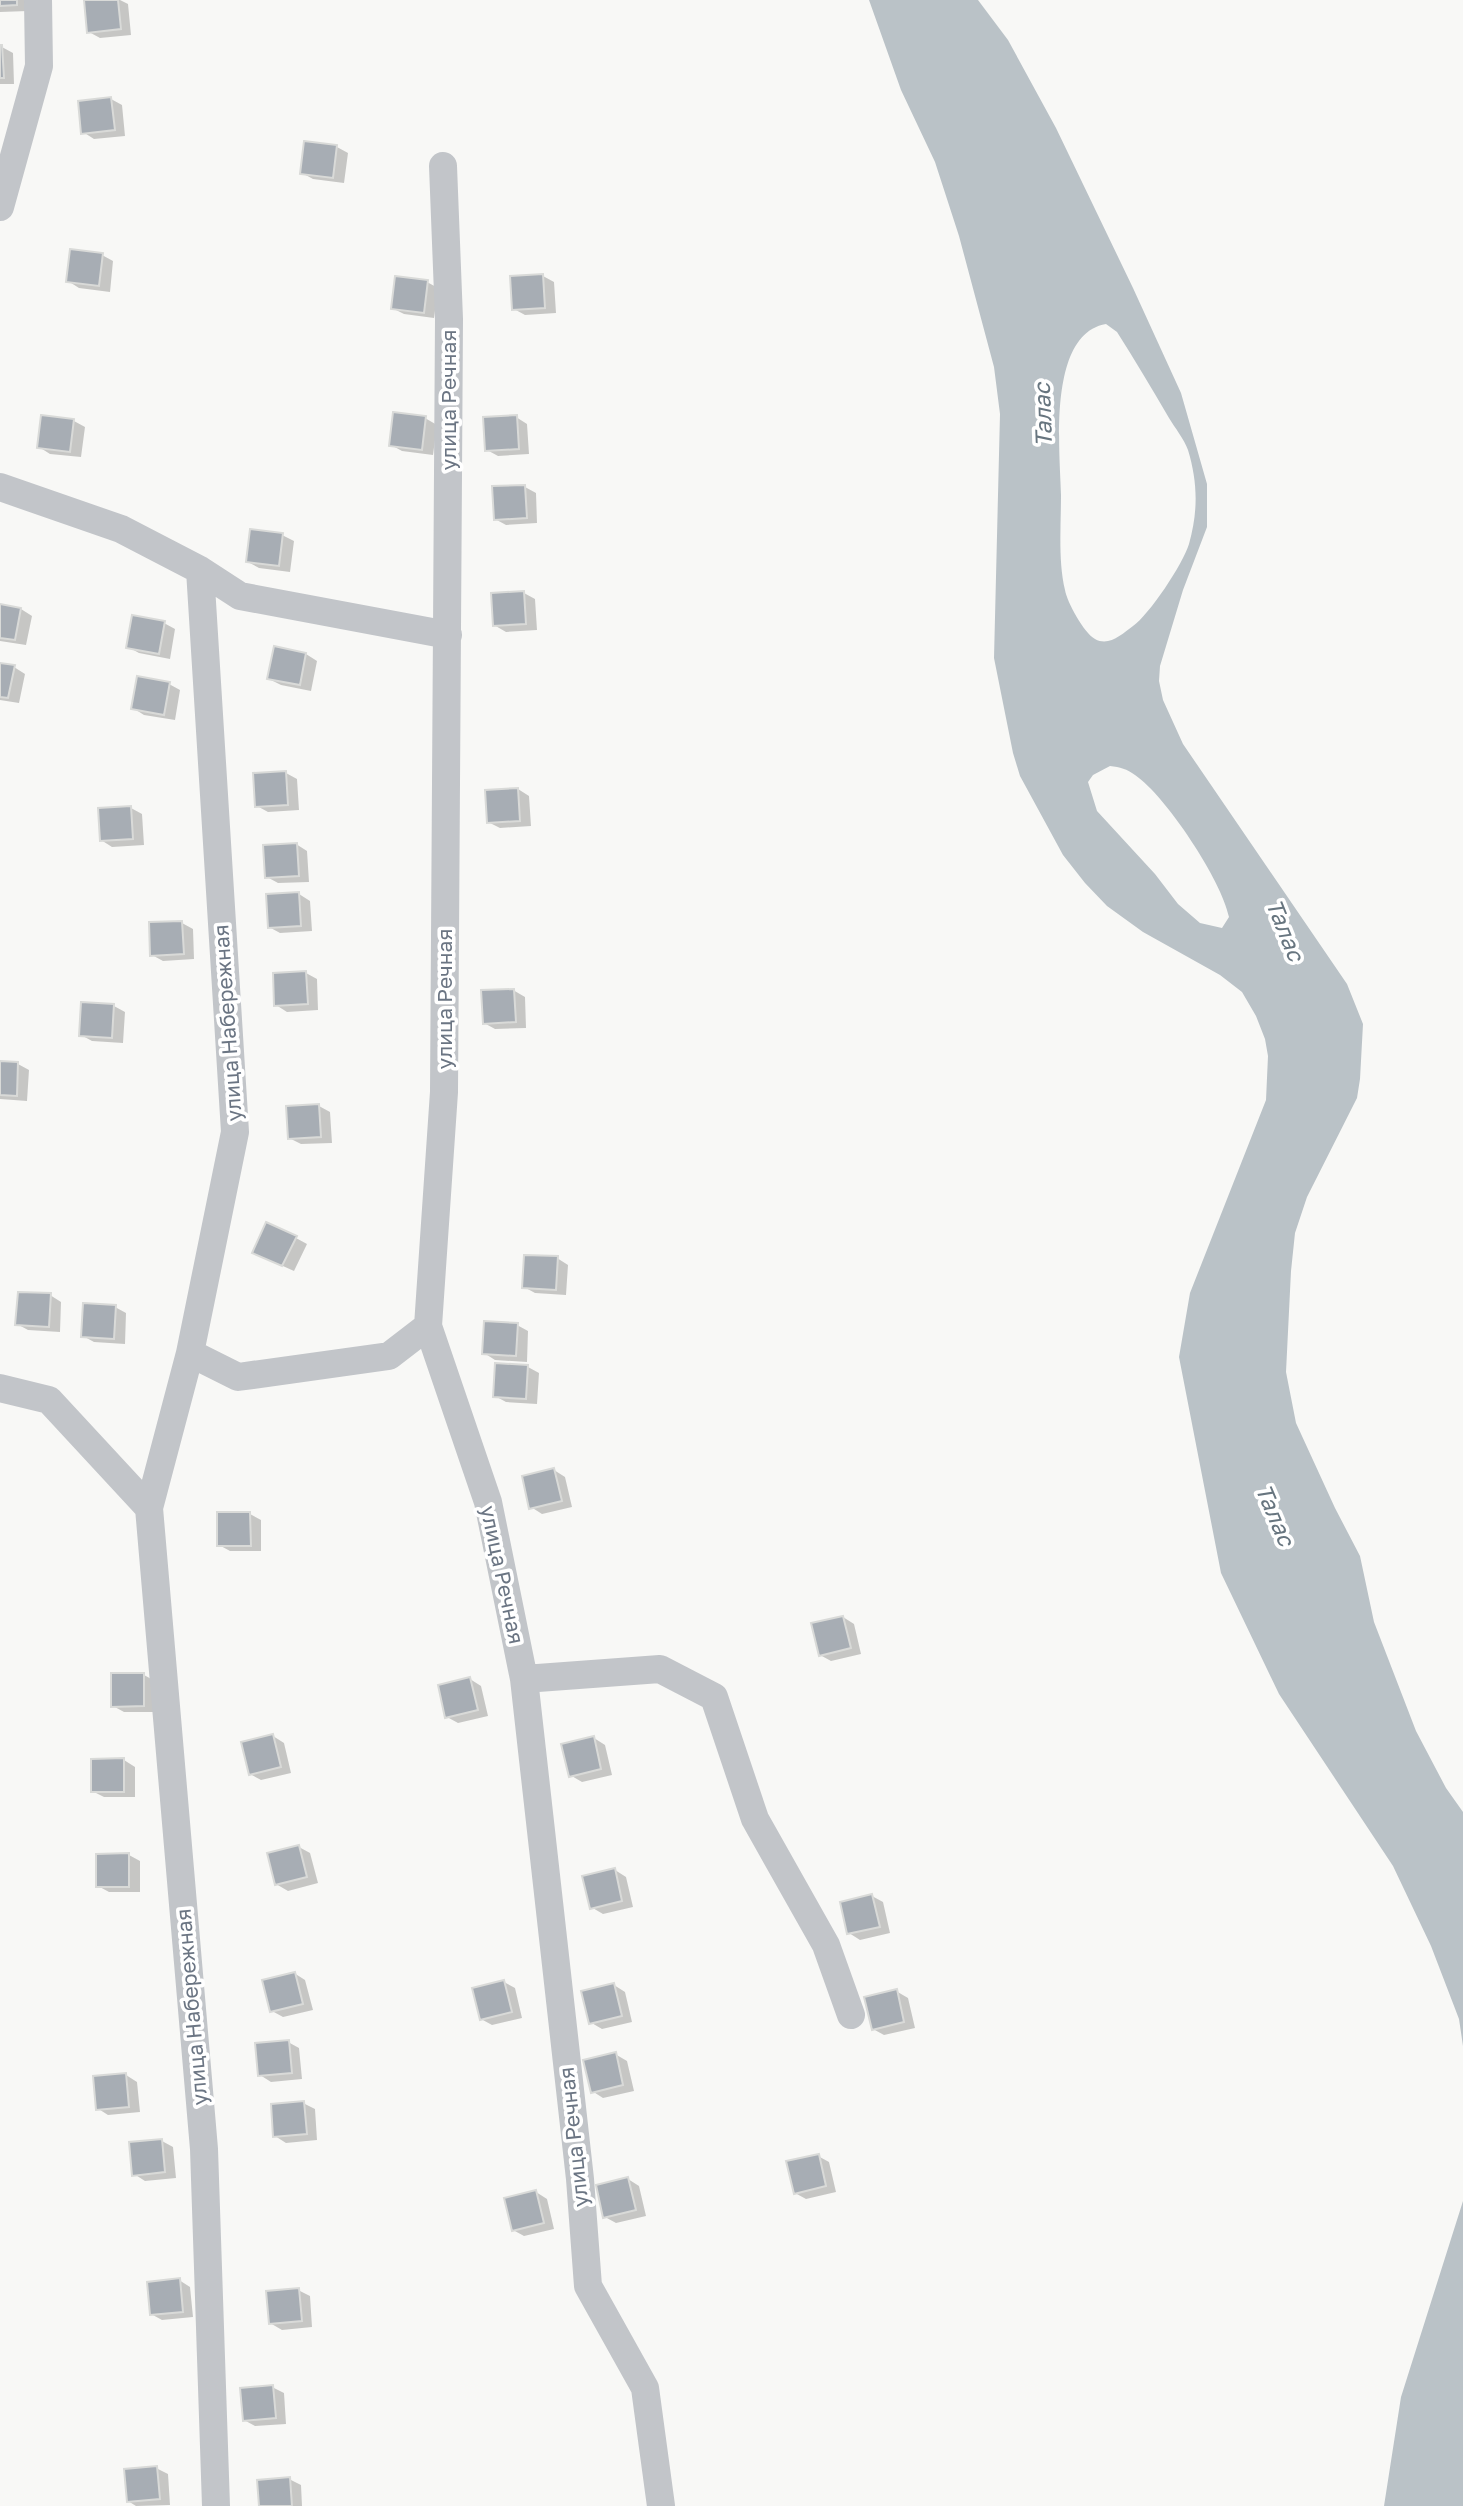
<svg xmlns="http://www.w3.org/2000/svg" width="1463" height="2506" font-family="'Golos Text',sans-serif">
	<style>
		.water { fill: #bac2c7; fill-rule: evenodd }
		.shadow { fill: #0003 }
		.building { fill: #a7adb4; stroke: #d9dad8; stroke-width: 2 }
		.lines { fill: none; stroke-linecap: round; stroke-linejoin: round }
		.minor { stroke: #c2c5c9; stroke-width: 28 }
		.labels { text-anchor: middle; stroke-width: 7; stroke-linejoin: round; paint-order: stroke }
		.street-label { font-size: 21px; fill: #6b7583; stroke: #fff }
		.water-label { font-size: 23px; font-style: italic; fill: #67757f; stroke: #fff }
	</style>
	<rect width="100%" height="100%" fill="#f8f8f6"/>
	<path class="water" d="M869 0H978L1008 40 1056 128 1133 288 1181 393 1207 484V527L1183 590 1160 666 1159 681 1163 700 1183 744 1347 984 1363 1024 1360 1079 1357 1098 1307 1197 1295 1233 1291 1271 1286 1372 1296 1423 1335 1508 1360 1556 1374 1622 1416 1731 1446 1788 1463 1812V2046L1459 2019 1431 1946 1393 1866 1279 1694 1221 1573 1179 1357 1190 1293 1266 1100 1268 1056 1265 1039 1256 1016 1242 992 1220 975 1143 932 1107 906 1085 883 1063 855 1020 776 1013 753 994 658 1000 414 994 367 959 236 935 162 901 90ZM1106 324 1117 332C1135 360 1152 389 1169 418 1175 428 1184 439 1188 450 1198 483 1198 512 1189 544 1183 564 1149 615 1133 626 1122 634 1109 647 1095 639 1084 633 1067 602 1065 590 1058 560 1061 526 1061 495 1060 452 1047 334 1106 324ZM1110 766C1120 767 1127 769 1135 775 1166 796 1222 881 1229 917L1222 928 1200 923 1178 904 1155 874 1097 811 1088 782 1093 775Z
		M1463 2201V2506H1384L1401 2397Z"/>
	<path class="shadow" d="M0 0H27L28 11 0 12Z
		M98 0H120L128 4 131 35 100 38 89 32Z
		M0 46 13 53 14 84H0Z
		M111 99 122 105 125 136 94 139 83 132Z
		M337 147 348 153 344 183 313 179 302 173Z
		M102 255 113 261 110 292 79 288 68 281Z
		M543 276 554 282 556 313 525 315 514 309Z
		M427 282 438 288 434 318 404 314 392 308Z
		M516 417 527 424 529 454 498 456 487 450Z
		M425 418 437 425 433 455 402 451 391 445Z
		M74 421 85 427 81 457 50 454 39 447Z
		M525 487 536 493 537 523 506 525 495 519Z
		M282 535 294 541 290 572 259 568 248 562Z
		M524 593 535 599 537 630 506 632 494 625Z
		M0 605 21 609 32 616 26 645 0 641Z
		M164 623 175 629 170 659 139 653 128 647Z
		M275 648 306 654 317 661 311 691 281 685 269 679Z
		M0 665 14 667 25 674 19 703 0 700Z
		M169 684 180 690 175 720 144 715 133 708Z
		M286 773 297 779 299 810 268 812 257 806Z
		M518 789 529 796 531 826 500 828 488 822Z
		M131 808 142 814 144 845 112 847 101 840Z
		M296 844 307 851 309 882 278 883 267 877Z
		M299 894 310 901 312 931 280 933 269 927Z
		M182 923 193 929 194 959 163 961 152 955Z
		M306 973 317 979 318 1010 287 1012 276 1005Z
		M513 990 525 997 526 1028 495 1029 484 1023Z
		M114 1006 125 1012 123 1043 92 1041 81 1035Z
		M0 1063 18 1064 29 1070 27 1101 0 1099Z
		M319 1106 330 1112 332 1143 301 1144 289 1138Z
		M296 1238 307 1244 294 1271 265 1258Z
		M557 1258 568 1265 566 1295 535 1293 524 1287Z
		M50 1295 61 1302 60 1332 28 1330 17 1324Z
		M115 1307 126 1313 125 1344 94 1342 83 1336Z
		M517 1325 528 1331 527 1362 495 1360 484 1353Z
		M528 1367 539 1373 537 1404 506 1402 495 1396Z
		M554 1470 565 1477 572 1507 542 1514 531 1507Z
		M250 1514 261 1520V1551H230L219 1545Z
		M843 1617 854 1624 861 1654 831 1661 820 1655Z
		M113 1675H144L155 1681V1712H124L113 1706Z
		M470 1679 481 1686 488 1716 458 1723 447 1717Z
		M273 1736 284 1743 291 1773 261 1780 250 1774Z
		M594 1738 605 1745 612 1775 582 1782 570 1775Z
		M124 1760 135 1767V1797H104L92 1791Z
		M299 1847 310 1853 318 1883 288 1891 276 1884Z
		M129 1855 140 1861V1892H109L98 1886Z
		M615 1870 626 1877 633 1907 603 1914 591 1907Z
		M872 1896 883 1902 890 1933 860 1940 849 1933Z
		M294 1973 305 1980 313 2010 283 2017 272 2011Z
		M504 1982 515 1988 522 2018 492 2025 481 2019Z
		M614 1985 625 1992 632 2022 602 2029 590 2022Z
		M896 1991 908 1998 915 2028 884 2035 873 2029Z
		M288 2042 299 2048 302 2079 271 2082 260 2075Z
		M615 2054 627 2061 634 2091 603 2098 592 2091Z
		M126 2075 137 2082 140 2112 108 2115 97 2108Z
		M303 2103 315 2109 317 2140 286 2143 275 2136Z
		M162 2141 173 2147 176 2178 145 2181 134 2174Z
		M818 2156 829 2162 836 2192 806 2199 795 2193Z
		M628 2179 639 2186 646 2216 616 2223 605 2217Z
		M536 2192 547 2199 554 2229 524 2236 513 2230Z
		M179 2280 190 2287 193 2317 162 2320 151 2314Z
		M298 2290 310 2296 312 2327 282 2330 270 2323Z
		M272 2387 284 2393 286 2424 255 2426 244 2420Z
		M156 2468 168 2474 170 2505 136 2506 128 2501Z
		M289 2479 301 2485 302 2506H261Z"/>
	<path class="building" d="M0 0H17V5L0 6Z
		M84 0H118L121 29 87 33Z
		M0 45H2L4 78H0Z
		M111 97 115 130 81 134 78 101Z
		M304 141 337 145 333 178 300 174Z
		M70 249 103 253 99 286 66 282Z
		M543 274 545 308 512 310 510 276Z
		M395 276 428 280 424 313 391 309Z
		M393 412 426 416 422 450 389 446Z
		M41 415 74 419 70 452 37 448Z
		M517 415 519 449 485 451 483 417Z
		M525 485 527 518 494 520 492 486Z
		M250 529 283 533 279 566 246 562Z
		M524 591 526 624 493 626 491 593Z
		M0 604 21 608 15 640 0 638Z
		M132 615 165 621 159 654 126 648Z
		M274 646 306 653 300 685 267 679Z
		M0 663 15 665 8 698 0 697Z
		M137 676 170 682 164 715 131 709Z
		M286 771 288 805 255 807 253 773Z
		M518 788 520 821 487 823 485 790Z
		M131 806 133 839 100 841 98 808Z
		M297 843 299 876 265 878 263 845Z
		M299 892 301 926 268 928 266 894Z
		M182 921 184 954 150 956 149 922Z
		M306 971 308 1004 274 1006 273 973Z
		M514 989 516 1022 483 1024 481 990Z
		M81 1002 114 1004 112 1038 79 1036Z
		M0 1061 18 1062 17 1096 0 1095Z
		M319 1104 321 1137 288 1139 286 1106Z
		M266 1222 297 1236 282 1266 252 1253Z
		M524 1255 558 1256 556 1290 522 1288Z
		M18 1292 51 1293 49 1327 15 1325Z
		M83 1303 116 1305 114 1339 81 1337Z
		M484 1321 518 1323 516 1356 482 1354Z
		M495 1363 528 1365 526 1399 493 1397Z
		M554 1468 562 1501 529 1509 522 1476Z
		M217 1512H250L251 1546H217Z
		M843 1616 851 1648 819 1656 811 1623Z
		M111 1673H144V1706L111 1707Z
		M470 1677 478 1710 445 1718 438 1685Z
		M273 1734 281 1767 249 1775 241 1742Z
		M594 1736 601 1769 569 1777 561 1744Z
		M124 1758V1792H91V1759Z
		M299 1845 307 1877 275 1885 267 1853Z
		M129 1853V1887H96V1854Z
		M615 1868 622 1901 590 1909 582 1876Z
		M872 1894 880 1927 847 1934 840 1902Z
		M295 1972 303 2004 270 2012 262 1980Z
		M504 1980 512 2012 480 2020 472 1988Z
		M614 1983 622 2016 589 2024 581 1991Z
		M897 1989 904 2022 872 2030 864 1997Z
		M289 2040 292 2073 258 2076 255 2043Z
		M616 2052 623 2085 591 2093 583 2060Z
		M126 2073 129 2107 96 2110 93 2076Z
		M304 2101 307 2134 273 2137 271 2104Z
		M162 2139 165 2172 132 2176 129 2142Z
		M819 2154 826 2186 794 2194 786 2161Z
		M628 2177 636 2210 603 2218 596 2185Z
		M536 2190 544 2223 512 2231 504 2198Z
		M180 2278 183 2312 150 2315 147 2282Z
		M299 2288 302 2321 269 2324 266 2291Z
		M273 2385 276 2418 243 2421 240 2388Z
		M157 2466 160 2499 127 2502 124 2469Z
		M290 2477 292 2506H259L257 2480Z"/>
	<g class="lines">
		<path class="minor" d="M443 166 449 319 444 1092 428 1326 488 1502 524 1679 580 2179 588 2286 645 2388 661 2506
			M0 207 39 66 38 0
			M0 487 121 529 200 570 240 596 448 635
			M200 570 235 1132 190 1353 149 1508 204 2149 216 2506
			M190 1353 238 1377 389 1356 428 1326
			M0 1388 49 1400 149 1508
			M524 1679 660 1669 714 1697 755 1819 826 1945 851 2015"/>
	</g>
	<g class="labels">
		<g class="street-label">
			<text transform="translate(449 400) rotate(-90)" y="7">улица Речная</text>
			<text transform="translate(445 999) rotate(-90)" y="7">улица Речная</text>
			<text transform="translate(228 1023) rotate(-94)" y="7">улица Набережная</text>
			<text transform="translate(502 1575) rotate(78)" y="7">улица Речная</text>
			<text transform="translate(192 2007) rotate(-95)" y="7">улица Набережная</text>
			<text transform="translate(574 2137) rotate(-96)" y="7">улица Речная</text>
		</g>
		<g class="water-label">
			<text transform="translate(1043 415) rotate(-92)" y="8">Талас</text>
			<text transform="translate(1285 930) rotate(68)" y="8">Талас</text>
			<text transform="translate(1275 1515) rotate(67)" y="8">Талас</text>
		</g>
	</g>
</svg>
